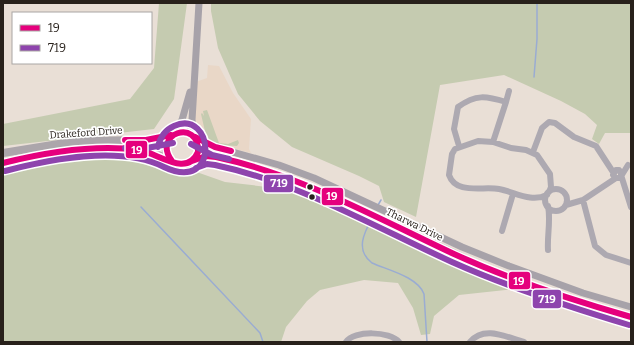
<svg xmlns="http://www.w3.org/2000/svg" width="634" height="345" font-family="Bitter,serif">
	<style>
		.built { fill: #e9d7c7 }
		.green { fill: #c5cbb0 }
		.lines { fill: none; stroke-linecap: round; stroke-linejoin: round }
		.stream { stroke: #9aacd2; stroke-width: 1.5 }
		.minor { stroke: #ada9b1; stroke-width: 6 }
		.major { stroke: #a7a2a9; stroke-width: 7 }
		.highway { stroke: #aca6ab; stroke-width: 8 }
		.bus-1-casing { stroke: #fff; stroke-width: 9 }
		.bus-2-casing { stroke: #fff; stroke-width: 9 }
		.bus-1 { stroke: #e5007d; stroke-width: 6 }
		.bus-2 { stroke: #8e44ad; stroke-width: 6 }
		.bus-dot { fill: #28211b; stroke: #fff; stroke-width: 1.5 }
		.labels { text-anchor: middle; stroke-width: 3.5; stroke-linejoin: round; paint-order: stroke }
		.street-label { font-size: 10px; fill: #28211b; stroke: #fff }
		.line-badge { stroke: #fff; stroke-width: 1.5 }
		.badge-label { font-size: 11px; text-anchor: middle; font-weight: bold; fill: #fff }
	</style>
	<rect width="100%" height="100%" fill="#e9dfd6"/>
	<path class="built" d="M208 65 219 66 233 93 251 119 249 149 251 153 219 145 196 133 194 129 196 82 207 78Z"/>
	<path class="green" d="M159 3H187L174 99 154 129 3 146V124L130 99 154 68Z
		M211 3H631V133H605L599 144 592 139 597 125 585 114 561 101 504 75 440 85 416 217 384 202 379 186 359 176 292 147 260 121 238 94 218 48 211 11Z
		M207 110 219 143 228 144 238 140 239 143 237 146 219 145 207 140 201 114 202 113 204 116 203 111Z
		M128 155 154 157 225 182 302 191 437 252 524 288 459 295 434 316 430 334 421 335 413 308 398 283 364 280 320 290 307 301 286 327 281 342H3V171L32 162Z"/>
	<g class="lines">
		<path class="stream" d="M534 77 537 39V3
			M378 205 381 200
			M141 207 260 333 263 342
			M372 218C364 233 355 250 372 263 388 270 418 277 424 294L427 342"/>
		<path class="minor" d="M493 142 506 102
			M459 146 454 129 458 107C476 94 486 96 506 102L509 91
			M533 152 542 128 549 122 555 123 574 137 596 146 613 172
			M621 173 619 170H616L613 175 616 178H620L628 165
			M621 175 631 207
			M545 200a11 11 0 1 1 22 0a11 11 0 1 1-22 0Z
			M547 195C531 203 515 192 499 189 483 186 456 195 449 175L452 154 455 149 478 141 493 142 511 148 526 150 537 155 550 174 551 187 549 192
			M583 200 595 246 606 255 631 263
			M566 205 583 200 616 178
			M548 206C551 220 547 236 548 250
			M502 231 513 194
			M346 342C354 330 390 331 399 342
			M470 342C484 325 506 337 524 342"/>
		<path class="major" d="M173 134 182 120 190 92
			M194 136 192 120 199 3
			M195 137 222 149 279 165 314 178 462 247 509 266 583 293 631 307
			M193 161C230 137 438 248 485 267 532 287 581 303 631 317"/>
		<path class="highway" d="M3 153 77 141 146 140 171 135
			M3 163C39 153 104 144 140 150 153 152 166 158 177 164 201 168 207 138 184 131 167 133 160 149 172 161"/>
		<defs>
			<path id="bus-1" d="M195 137 215 147 231 151
				M125 140H146L171 135
				M192 161 206 156 216 157C301 175 377 218 454 254 511 280 571 300 631 317
				M3 163C47 152 95 144 139 150 158 153 187 178 198 152 199 117 151 134 172 161"/>
			<path id="bus-2" d="M191 144 212 155 229 159
				M125 148H147L173 143
				M196 168 207 164 215 165C300 183 375 227 452 262 510 288 569 307 629 325
				M5 171C51 159 120 145 164 167 221 194 214 108 174 126 165 130 160 137 158 147"/>
		</defs>
		<use href="#bus-1" class="bus-1-casing"/>
		<use href="#bus-2" class="bus-2-casing"/>
		<use href="#bus-1" class="bus-1"/>
		<use href="#bus-2" class="bus-2"/>
	</g>
	<g class="bus-dot">
		<circle cx="310" cy="187" r="3.5"/>
		<circle cx="312" cy="197" r="3.5"/>
	</g>
	<g class="labels">
		<g class="street-label">
			<text transform="translate(86 132) rotate(-4)" y="4">Drakeford Drive</text>
			<text transform="translate(415 224) rotate(26)" y="4">Tharwa Drive</text>
		</g>
	</g>
	<g class="line-badge">
		<rect x="125" y="140" width="23" height="19" rx="4" fill="#e5007d"/>
		<rect x="263" y="174" width="31" height="19" rx="4" fill="#8e44ad"/>
		<rect x="321" y="187" width="23" height="19" rx="4" fill="#e5007d"/>
		<rect x="508" y="271" width="23" height="19" rx="4" fill="#e5007d"/>
		<rect x="532" y="289" width="30" height="20" rx="4" fill="#8e44ad"/>
	</g>
	<g class="badge-label">
		<text x="137" y="154">19</text>
		<text x="279" y="187">719</text>
		<text x="332" y="200">19</text>
		<text x="519" y="285">19</text>
		<text x="547" y="303">719</text>
	</g>
	<rect width="634" height="345" fill="none" stroke="#28211b" stroke-width="8"/>
	<rect x="12" y="12" width="140" height="52" fill="#ffffff" stroke="#a9a6a4"/>
	<rect x="20" y="25" width="20" height="6" fill="#e5007d" stroke="#a9a6a4"/>
	<text x="48" y="32" font-size="12" fill="#28211b">19</text>
	<rect x="20" y="45" width="20" height="6" fill="#8e44ad" stroke="#a9a6a4"/>
	<text x="48" y="52" font-size="12" fill="#28211b">719</text>
</svg>
